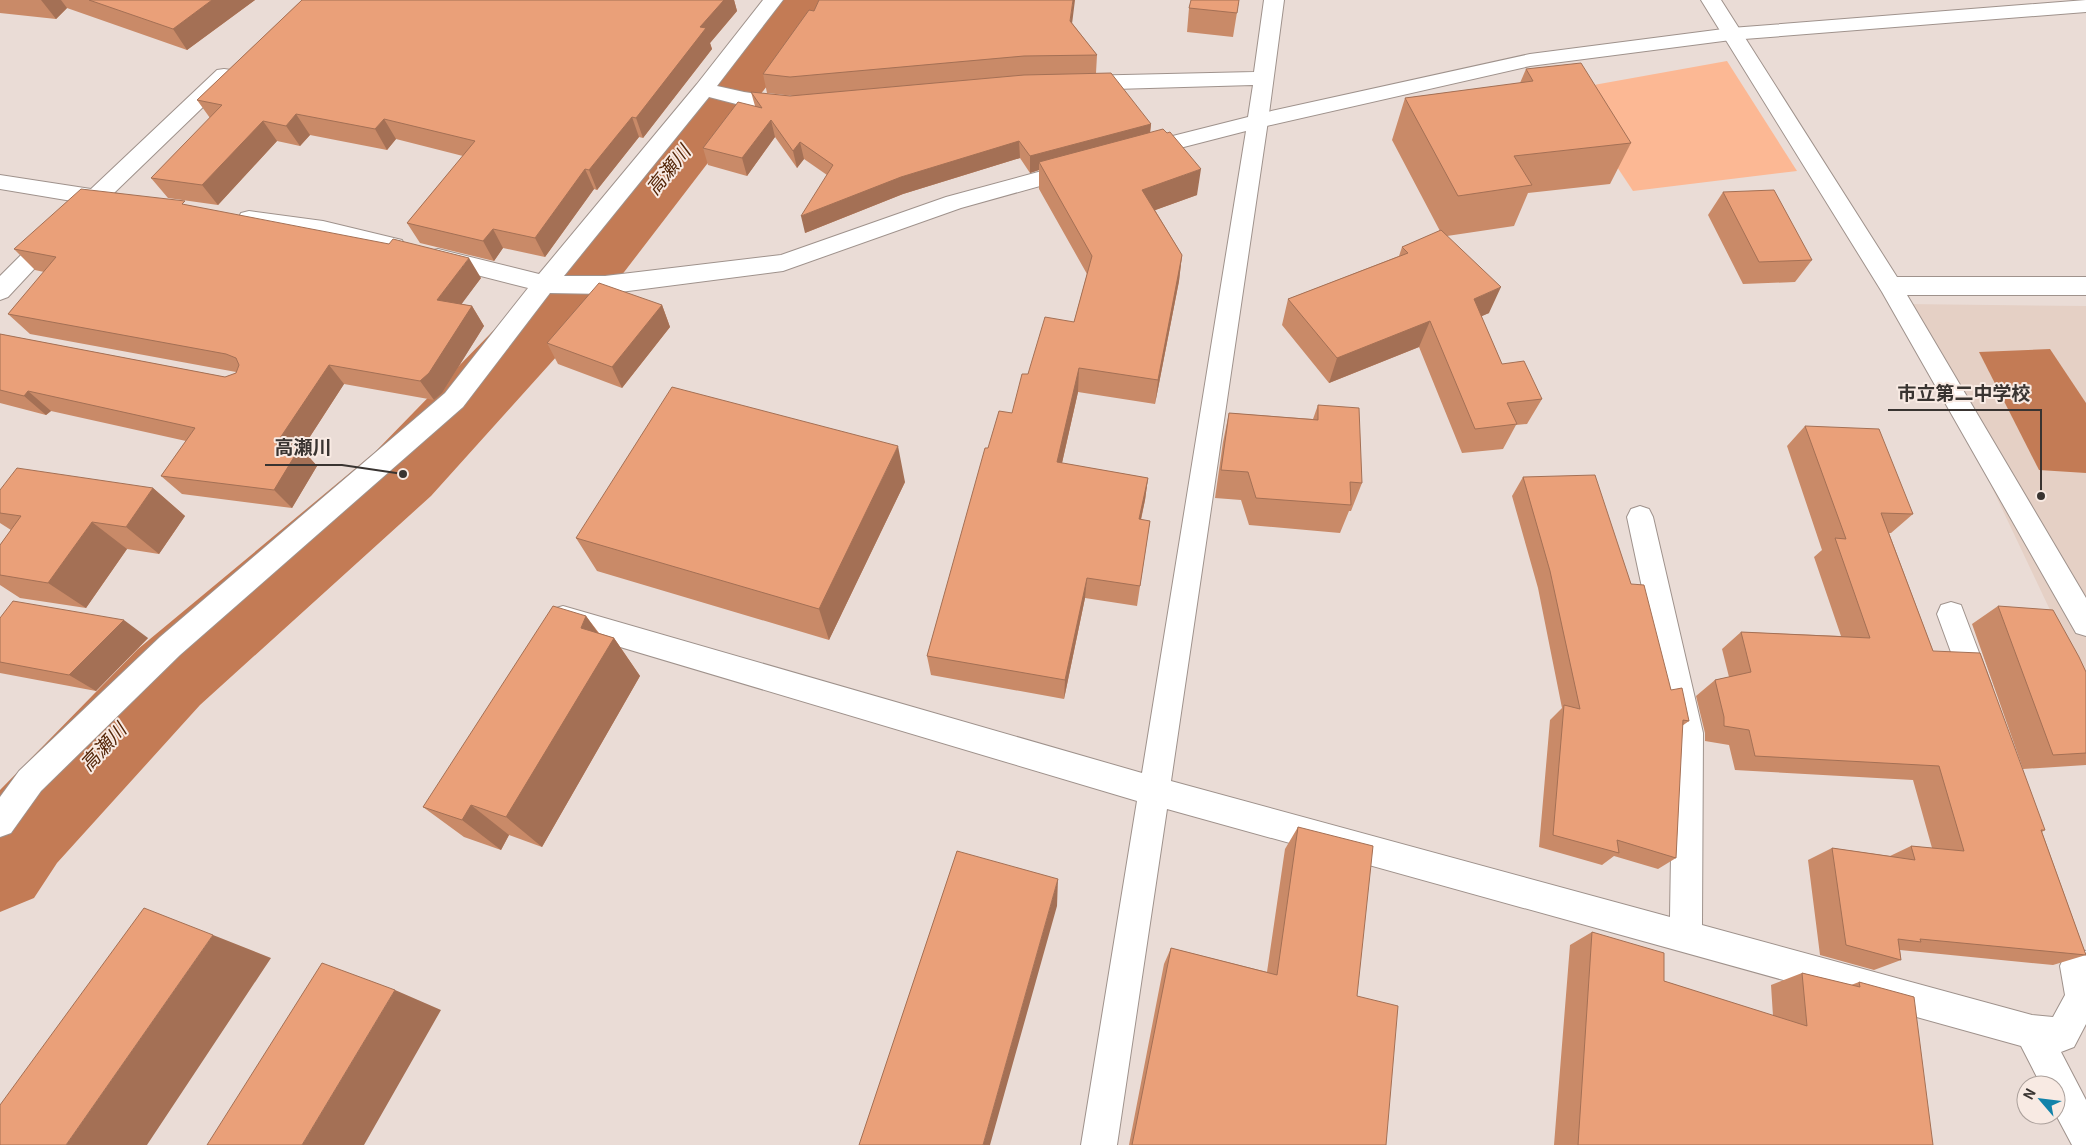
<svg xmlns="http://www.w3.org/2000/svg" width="2086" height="1145" font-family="Georgia,'Noto Sans JP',serif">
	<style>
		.built { fill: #e5d0c5 }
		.green { fill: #fcb894 }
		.water { fill: #c37b55 }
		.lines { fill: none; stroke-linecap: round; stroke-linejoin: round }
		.river { fill: #c37b55; fill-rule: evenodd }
		.minor-casing { stroke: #9f928c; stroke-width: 2 }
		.tertiary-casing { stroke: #9f928c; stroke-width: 2 }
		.minor { fill: #fff; fill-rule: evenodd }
		.tertiary { fill: #fff; fill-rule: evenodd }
		.wall { fill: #c98a68 }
		.shaded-wall { fill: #a47055 }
		.building { fill: #eaa079; stroke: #a47055 }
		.labels { text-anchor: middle; stroke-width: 4; stroke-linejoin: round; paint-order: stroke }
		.water-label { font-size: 19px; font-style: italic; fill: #532406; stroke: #f8eae3 }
		.leader { fill: none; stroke: #393431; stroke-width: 2 }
		.callout-dot { fill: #393431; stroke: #f8eae3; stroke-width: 2 }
		.callout-label { font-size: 19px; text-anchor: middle; font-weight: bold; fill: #393431; stroke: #f8eae3; stroke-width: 4; stroke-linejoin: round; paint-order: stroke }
	</style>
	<rect width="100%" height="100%" fill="#eadcd6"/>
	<path class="built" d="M1905 304 2086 306V686Z"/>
	<path class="green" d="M1727 61 1797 171 1633 191 1566 90Z"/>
	<path class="water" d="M2050 349 2086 403V473L2039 470 1979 352Z"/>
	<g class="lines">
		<path class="river" d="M773 0H833L575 336 431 496 200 705 57 863 34 898 0 912V790L138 649 375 452 525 298Z"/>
		<defs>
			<path id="minor" d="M763 0H783L717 86 744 92 798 100 801 105 798 110 791 112 744 106 709 97 564 276H605L781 255 946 197 1075 162 1083 164 1086 169 1083 174 961 208 783 271 605 294 550 293 463 407 180 655 41 791 11 833 0 837V797L19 771 160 637 445 393 528 288 430 263 427 257 430 251 438 249 539 274 697 84Z
				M1264 0H1284L1268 121 1171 781 1670 917 1673 733 1627 517 1631 509 1640 506 1649 509 1653 517 1703 733 1702 925 2032 1015 2053 1017 2065 995 2060 966 2065 954 2077 949 2086 951V1024L2074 1047 2061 1052 2086 1100V1145H2072L2056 1115V1085H2041L2021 1046 1167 809 1117 1145H1081L1137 801 553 627 549 618 553 609 563 606 1142 773 1246 131 1141 158 1133 156 1130 151 1133 146 1248 117 1253 85 1080 90 1073 88 1070 83 1073 78 1080 76 1254 72Z
				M1701 0H1721L1897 277H2086V295H1907L2086 598V636L2076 633 1882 292Z
				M224 69 231 70 234 75 231 80 114 193 121 195 124 200 121 205 113 208 101 206C94 213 89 214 79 211L76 206 78 202 0 189V175L91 189 217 70Z
				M249 211 323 221 402 240 405 246 402 252 394 254 323 237 241 225 238 219 241 213Z
				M53 229 61 231 64 237 8 297 0 300V276L45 231Z
				M1951 602 1961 605 1992 687 1987 696 1977 700 1967 696 1937 614 1941 605Z"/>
			<path id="tertiary" d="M2086 0V12L1731 40 1530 66 1258 128 1251 126 1248 121 1251 116 1258 114 1530 54 1731 28Z"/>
		</defs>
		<use href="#minor" class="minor-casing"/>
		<use href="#tertiary" class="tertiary-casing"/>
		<use href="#minor" class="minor"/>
		<use href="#tertiary" class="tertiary"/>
	</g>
	<path class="wall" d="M0 0H255L187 50 67 8 56 19 0 13Z
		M302 0H734L737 11 710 43 712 49 643 138 639 137 597 190 594 189 545 257 503 248 494 261 420 243 407 223 463 156 396 139 387 150 310 135 300 146 277 141 218 205 168 198 151 178 210 118 197 100Z
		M1239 0 1233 37 1187 32 1189 8Z
		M814 11 1072 23 1097 55 1096 73 1151 124 1150 133 1197 195 1155 210 1182 255 1179 281 1155 404 1078 392 1062 463 1148 478 1145 500 1141 520 1150 521 1137 606 1085 598 1064 699 931 675 927 656 988 448 1012 413 1028 374 1074 322 1087 274 1039 189V170L1030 173 1020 158 903 194 805 233 827 175 804 159 797 168 775 137 747 176 708 165 703 148 755 106 751 92 790 96H794L767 93 763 74Z
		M1526 69 1631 143 1610 184 1528 193 1514 226 1447 236 1489 313 1481 316 1502 364 1542 399 1527 424 1516 425 1503 449 1462 453 1419 347 1329 383 1282 325 1288 299 1399 256 1402 247 1440 231 1392 140 1405 98 1520 83Z
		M1723 192 1812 260 1795 282 1743 284 1708 215Z
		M188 205 481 278 461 304 472 306 484 326 442 393 434 400 344 384 302 449 317 466 292 508 182 494 161 476 186 441 51 411 46 415 0 403V334L225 377 236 373V372L30 334 8 314 44 272 35 270 14 249Z
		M662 305 670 327 622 388 558 364 547 343Z
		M1318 405 1362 483 1351 511H1349L1340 533 1249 525 1241 500 1215 498 1223 442 1229 413 1313 419Z
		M1805 426 1913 514 1891 533H1889L1933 651 2045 830 2042 832 2086 955 2053 965 1900 950 1901 960 1874 970 1820 955 1808 860 1832 848 1890 856 1911 846 1932 848 1913 780 1735 770 1729 745 1705 741V733L1696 696 1715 680 1729 677 1722 649 1741 632 1841 636 1814 557 1822 550 1787 446Z
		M1523 477 1631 584 1671 690 1689 721 1682 726 1676 858 1658 869 1614 856 1602 865 1539 847 1550 720 1562 708 1538 588 1512 496Z
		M905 482 829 640 597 571 576 538Z
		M153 488 185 516 159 554 127 549 86 608 20 598 0 585V545L11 530 0 523V490Z
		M1998 606 2086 672V765L2023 769 1972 624Z
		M586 616 599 633 614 638 640 676 542 847 509 835 501 850 464 837 423 807Z
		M0 618 148 638 96 691 0 673Z
		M1298 827 1357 996 1386 1145H1129L1164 964 1171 948 1267 972 1285 849Z
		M1592 932 1664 981 1773 1016 1771 985 1802 973 1851 985 1859 982 1933 1145H1554L1570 945Z"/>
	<path class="shaded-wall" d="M41 0H61L67 8 56 19Z
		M212 0H255L187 50 173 29Z
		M719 0H734L737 11 710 43 712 49 643 138 636 118Z
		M1073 0H1075L1070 40V21Z
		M296 114 310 135 300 146 286 126Z
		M632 117 639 137 597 190 589 170Z
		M384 119 396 139 387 150 375 129Z
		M771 120 775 137 747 176 742 158Z
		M263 121 277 141 218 205 202 185Z
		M1151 124 1149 141 1039 162V170L1030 173V156Z
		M1019 141 1020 158 903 194 805 233 801 216 901 177Z
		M800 142 804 159 797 168 793 151Z
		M585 169 594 189 545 257 535 238Z
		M1201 169 1197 195 1139 216 1142 190Z
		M493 229 503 248 494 261 483 241Z
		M1182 255 1179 281 1155 404 1158 380Z
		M469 258 481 278 449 321 437 300Z
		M1501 287 1489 313 1462 325 1474 299Z
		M662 305 670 327 622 388 612 367Z
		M472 306 484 326 442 393 434 400 420 381Z
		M1430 321 1419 347 1329 383 1337 358Z
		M329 365 344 384 302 449 317 466 292 508 274 490 276 444Z
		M1079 368 1078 392 1057 485V462Z
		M28 391 51 411 46 415 24 396Z
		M898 446 905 482 829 640 819 609Z
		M1148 478 1145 500 1136 541 1139 519Z
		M153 488 185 516 159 554 126 527Z
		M92 522 127 549 86 608 48 583Z
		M1087 578 1085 598 1064 699 1065 680Z
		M586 616 608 647 614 638 640 676 542 847 506 817Z
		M124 620 148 638 96 691 69 675Z
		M471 805 509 835 501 850 462 820Z
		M1058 879 1057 906 990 1145H983Z
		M213 935 271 958 147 1145H66Z
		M395 990 441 1010 364 1145H302Z"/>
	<path class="building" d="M89 0H212L173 29Z
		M302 0H724L700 27 706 28 636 118 632 117 589 170 585 169 535 238 493 229 483 241 407 223 475 141 384 119 375 129 296 114 286 126 263 121 202 185 151 178 222 105 197 100Z
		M819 0H1073L1070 21 1097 55 1024 56 790 77 763 74 809 10 814 11Z
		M1191 0H1239L1237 13 1189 8Z
		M1581 63 1631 143 1514 156 1532 185 1458 196 1405 98 1533 81 1526 69Z
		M1111 73 1151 124 1030 156 1019 141 901 177 801 216 833 165 800 142 793 151 771 120 742 158 703 148 738 102 762 108 751 92 790 96 1024 75Z
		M1163 129 1167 133 1170 132 1201 169 1142 190 1182 255 1158 380 1079 368 1057 462 1148 478 1139 519 1150 521 1140 586 1087 578 1065 680 927 656 985 448H988L999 411 1012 413 1022 374H1028L1045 317 1074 322 1092 256 1039 162Z
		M81 189 185 201 182 204 389 244 393 239 469 258 437 300 472 306 429 373 420 381 329 365 276 444 300 447 274 490 161 476 195 428 28 391 24 396 0 390V334L225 377 236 373 239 365 236 358 226 354 8 314 56 257 14 249Z
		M1774 190 1812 260 1759 262 1723 192Z
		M1441 230 1501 287 1474 299 1502 364 1524 361 1542 399 1507 403 1517 424 1475 429 1430 321 1337 358 1288 299 1408 253 1402 247Z
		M599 283 662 305 612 367 547 343Z
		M672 387 898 446 819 609 576 538Z
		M1318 405 1359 408 1362 483 1350 482 1351 505 1256 498 1248 472 1221 470 1229 413 1318 420Z
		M1805 426 1879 429 1913 514 1881 513 1933 651 1980 653 2045 830H2041L2086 955 1920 939 1921 942 1898 939 1901 960 1846 945 1832 848 1915 860 1911 846 1964 851 1939 766 1755 756 1749 730 1724 726V717L1715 680 1751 672 1741 632 1870 638 1835 538 1846 539Z
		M17 468 153 488 126 527 92 522 48 583 0 575V545L21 516 0 513V490Z
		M1595 475 1631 584 1644 585 1671 690 1682 688 1689 721 1683 720 1676 858 1617 840 1619 853 1553 835 1564 705 1580 709 1550 571 1523 477Z
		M13 601 124 620 69 675 0 662V618Z
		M553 606 586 616 581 628 614 638 506 817 471 805 462 820 423 807Z
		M1998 606 2053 610 2079 657 2086 672V753L2053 755Z
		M1298 827 1373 846 1357 996 1398 1006 1386 1145H1132L1171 948 1277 975Z
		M957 851 1058 879 983 1145H859Z
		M144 908 213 935 66 1145H0V1105Z
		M1592 932 1664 953V981L1807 1026 1802 973 1860 987 1859 982 1914 997 1933 1145H1578Z
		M322 963 395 990 302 1145H207Z"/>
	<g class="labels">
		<g class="water-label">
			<text transform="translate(668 170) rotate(-51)" y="7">高瀬川</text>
			<text transform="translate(103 747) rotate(-47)" y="7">高瀬川</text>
		</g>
	</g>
	<path class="leader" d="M2041 496L2041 410H1888M403 474L342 465H265"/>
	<g class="callout-dot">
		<circle cx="2041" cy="496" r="5"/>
		<circle cx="403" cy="474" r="5"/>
	</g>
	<g class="callout-label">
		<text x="1964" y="400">市立第二中学校</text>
		<text x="303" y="454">高瀬川</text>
	</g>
	<g transform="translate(2041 1100) rotate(298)"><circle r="24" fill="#f8eae3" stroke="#aca19c"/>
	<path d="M0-4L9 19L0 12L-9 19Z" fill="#1283aa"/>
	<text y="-8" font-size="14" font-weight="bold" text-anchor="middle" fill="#393431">N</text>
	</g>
</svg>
